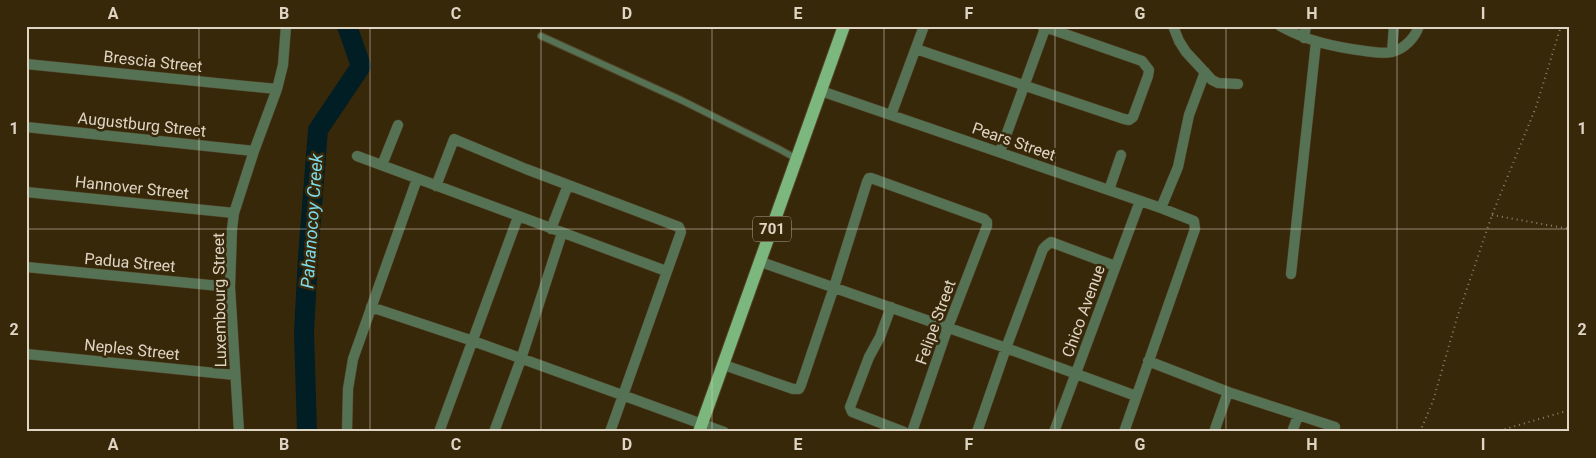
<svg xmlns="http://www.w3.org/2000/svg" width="1596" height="458" font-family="Roboto,sans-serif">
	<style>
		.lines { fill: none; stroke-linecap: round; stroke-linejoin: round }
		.river { stroke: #001e23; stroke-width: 20 }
		.service-casing { stroke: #534428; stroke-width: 8 }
		.minor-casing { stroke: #534428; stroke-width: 11 }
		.primary-casing { stroke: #534428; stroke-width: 14 }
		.path { stroke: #8e816a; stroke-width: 2; stroke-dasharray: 1 4; stroke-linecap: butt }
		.service { stroke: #557255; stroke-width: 6 }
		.minor { stroke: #557255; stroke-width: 10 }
		.primary { stroke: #7cb87d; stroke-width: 12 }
		.grid { fill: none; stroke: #dfd5c5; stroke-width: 1; stroke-opacity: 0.55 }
		.labels { text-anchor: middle; stroke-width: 5; stroke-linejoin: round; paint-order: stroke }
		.shield { fill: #38280a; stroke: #ada18d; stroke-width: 1 }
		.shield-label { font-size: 15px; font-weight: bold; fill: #dfd5c5 }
		.street-label { font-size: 16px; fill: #dfd5c5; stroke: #38280a }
		.water-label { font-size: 18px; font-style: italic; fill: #7cdceb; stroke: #38280a }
		.neatline { fill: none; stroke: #dfd5c5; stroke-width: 2 }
		.grid-label { font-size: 16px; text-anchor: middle; font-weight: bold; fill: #dfd5c5 }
	</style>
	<rect width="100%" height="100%" fill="#38280a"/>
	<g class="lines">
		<path class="river" d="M307 432 304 332 308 257 318 130 361 66 347 26"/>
		<defs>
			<path id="service" d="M541 36 681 100 779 149 797 159"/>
			<path id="minor" d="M1173 26 1179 41 1186 52 1212 80 1218 83 1238 84
				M1280 26C1307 41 1334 47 1365 51 1373 52 1384 54 1392 52 1404 49 1415 38 1419 26
				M1304 38 1306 26
				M916 49 1124 119 1129 120 1133 117 1148 76 1149 70 1142 61 1042 26
				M1392 52 1394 26
				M26 64 277 89
				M821 91 1161 208 1194 221 1195 229 1124 432
				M891 115 924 26
				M26 127 254 151
				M1000 152 1046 26
				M357 156 666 271
				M382 165 398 125
				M436 186 454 139 526 169 679 227 681 232 610 432
				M1109 190 1121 155
				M26 192 234 213
				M1161 208 1178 167 1189 115 1205 72
				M551 229 568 185
				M761 262 1006 348 1136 396
				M26 267 230 287
				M1291 274 1316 42
				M371 307 473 341 724 432
				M891 307 880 337 869 357 850 407 852 412 855 413 904 432
				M26 354 235 375
				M1148 361 1228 392 1214 432
				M724 365 793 389H799L801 385 834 287 867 182 869 178H871L984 219 987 222V226L948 327 912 432
				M1228 392 1335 427
				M239 432 230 287 232 229 234 213 254 151 277 89 283 65 286 26
				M347 432 348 389 353 359 417 179
				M439 432 518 217
				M494 432 521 359 562 233
				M977 432 1006 348 1043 249 1047 245 1051 242 1115 266
				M1054 432 1140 201
				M1292 432 1298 416"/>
			<path id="primary" d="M699 432 844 26"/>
		</defs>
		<use href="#service" class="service-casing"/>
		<use href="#minor" class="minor-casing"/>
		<use href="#primary" class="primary-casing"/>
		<path class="path" d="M1492 215 1570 229
			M1420 432 1433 401 1457 318 1492 215 1536 107 1561 26
			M1495 432 1570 410"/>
		<use href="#service" class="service"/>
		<use href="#minor" class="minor"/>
		<use href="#primary" class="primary"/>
	</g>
	<path class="grid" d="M199 26V432M370 26V432M541 26V432M712 26V432M884 26V432M1055 26V432M1226 26V432M1397 26V432M26 229H1570"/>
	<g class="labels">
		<rect class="shield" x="753" y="216.5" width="38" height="25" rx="4"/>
		<g class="shield-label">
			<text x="772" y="234">701</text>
		</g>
		<g class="street-label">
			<text transform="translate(153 61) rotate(6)" y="6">Brescia Street</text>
			<text transform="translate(142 124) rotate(6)" y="6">Augustburg Street</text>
			<text transform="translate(1014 141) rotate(19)" y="6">Pears Street</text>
			<text transform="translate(132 187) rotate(6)" y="6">Hannover Street</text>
			<text transform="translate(130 262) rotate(5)" y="6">Padua Street</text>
			<text transform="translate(219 300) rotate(-91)" y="6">Luxembourg Street</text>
			<text transform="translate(1083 311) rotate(-70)" y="6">Chico Avenue</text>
			<text transform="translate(935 322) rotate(-70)" y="6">Felipe Street</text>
			<text transform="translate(132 349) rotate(6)" y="6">Neples Street</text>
		</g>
		<g class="water-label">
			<text transform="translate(312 221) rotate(-86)" y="6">Pahanocoy Creek</text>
		</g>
	</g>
	<rect width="1596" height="458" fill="none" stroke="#38280a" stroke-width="55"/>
	<rect x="28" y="28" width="1540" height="402" class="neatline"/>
	<g class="grid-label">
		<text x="113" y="19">A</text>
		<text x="284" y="19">B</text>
		<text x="456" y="19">C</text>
		<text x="627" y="19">D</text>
		<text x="798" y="19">E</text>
		<text x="969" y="19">F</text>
		<text x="1140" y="19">G</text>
		<text x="1312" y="19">H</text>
		<text x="1483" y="19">I</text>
		<text x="14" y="134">1</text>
		<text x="1582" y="134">1</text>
		<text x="14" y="335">2</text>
		<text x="1582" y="335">2</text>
		<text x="113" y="450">A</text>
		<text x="284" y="450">B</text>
		<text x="456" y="450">C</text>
		<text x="627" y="450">D</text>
		<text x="798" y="450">E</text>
		<text x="969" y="450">F</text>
		<text x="1140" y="450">G</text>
		<text x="1312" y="450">H</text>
		<text x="1483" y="450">I</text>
	</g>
</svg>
